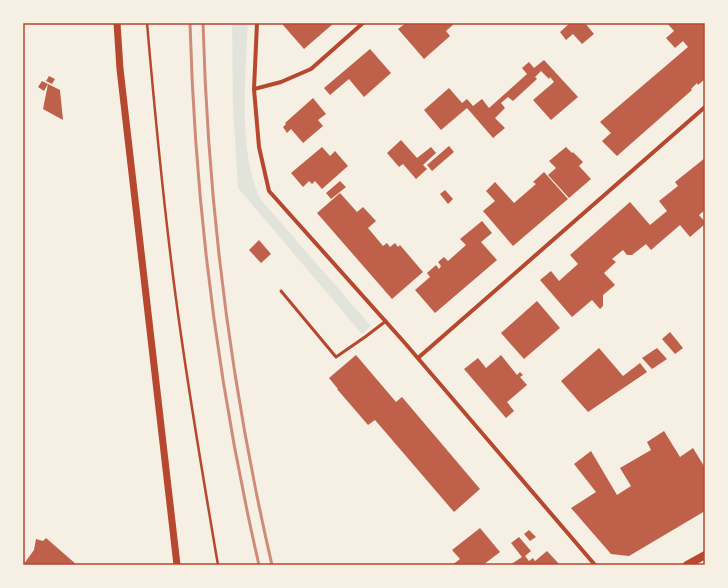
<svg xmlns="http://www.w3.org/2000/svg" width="728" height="588" font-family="'Space Grotesk',sans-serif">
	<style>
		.green { fill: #e2e4dc }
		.building { fill: #bf614a }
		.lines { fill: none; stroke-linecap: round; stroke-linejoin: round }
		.path { stroke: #b5482f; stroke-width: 2.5 }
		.service { stroke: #b5482f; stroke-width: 3 }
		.minor { stroke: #b5482f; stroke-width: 4 }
		.tertiary { stroke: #b5482f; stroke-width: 7 }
		.secondary { stroke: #b5482f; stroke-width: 8 }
		.rail { stroke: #cf8b77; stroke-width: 3 }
		.neatline { fill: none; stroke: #b5482f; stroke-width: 1.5 }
	</style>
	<rect width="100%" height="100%" fill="#f6efe4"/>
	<path class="green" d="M232 23H248C246 71 237 160 262 201L371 326 362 334 238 188 233 108Z"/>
	<path class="building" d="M283 23H334L304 49 283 25Z
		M406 23H455L446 31 450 36 424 59 398 29Z
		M570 23H585L594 34 582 44 573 34 566 40 560 32Z
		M667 23H705V79L698 85 697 83 691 89 692 90 617 156 602 141 611 133 600 122 688 47 683 41 675 48 666 38 674 31Z
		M370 49 391 73 364 97 349 79 330 95 324 88Z
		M544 60 578 97 551 120 533 100 554 82 550 77 549 79 541 71 535 77 537 79 513 101 508 97 501 103 505 108 495 118 505 128 493 138 467 108 441 130 424 110 449 88 462 103 467 99 473 106 482 99 489 108 527 74 522 68 529 62 534 68Z
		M49 76 55 79 52 84 46 81Z
		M42 81 48 84 44 91 38 87Z
		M48 84 60 90 63 120 43 109Z
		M313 98 326 114 318 120 323 126 303 143 291 129 287 133 283 127 286 124 285 123Z
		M401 140 417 158 431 147 436 153 423 165 427 169 416 179 403 164 399 167 387 153Z
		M449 146 454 152 432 171 427 165Z
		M322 147 330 156 335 151 348 166 322 189 315 181 312 184 309 181 303 187 291 173Z
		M566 147 572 153 573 152 583 162 579 166 591 179 569 198 548 175 556 168 549 161Z
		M705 158V210L699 215 705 222V224L690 237 680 225 651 250 646 244 632 255H627L623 250 612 259 616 262 604 273 615 285 603 295V306L600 309 592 300 572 317 540 280 551 271 559 281 569 272 578 264 570 255 630 202 650 225 667 211 659 201 678 186 675 182Z
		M544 172 568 199 513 246 483 211 495 201 486 191 495 182 514 203 536 184 533 182Z
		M340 181 346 187 331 199 326 193Z
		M445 190 453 199 448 204 440 194Z
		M340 193 357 212 363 207 376 221 368 228 383 246 387 243 390 247 395 243 398 247 400 245 423 272 392 299 317 213Z
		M482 221 492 233 481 242 497 260 435 313 415 290 430 277 427 273 436 265 439 269 441 266 438 262 444 257 448 261 466 245 460 239Z
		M259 240 271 254 261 263 249 250Z
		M537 301 560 328 524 359 501 333Z
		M670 332 683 348 675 354 662 339Z
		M599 348 623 376 640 363 647 372 588 412 561 381Z
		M657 348 667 359 652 369 642 358Z
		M356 355 396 402 402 397 480 489 454 512 375 420 368 425 337 389H338L329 378Z
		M501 355 517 375 520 372 523 375 520 377 527 385 507 402 514 411 506 418 464 369 478 358 486 368Z
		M664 431 680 457 693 448 704 466 705 465V511L629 556 611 554 571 508 596 492 574 464 591 451 617 495 631 486 620 468 651 450 647 442Z
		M480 528 500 552 483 565H452L460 559 452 550Z
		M529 530 536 537 530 541 524 534Z
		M519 537 531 551 525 556 529 561 533 558 535 561 547 551 560 565H510L522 557 511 543Z
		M46 538 77 565H23L34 550 36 539 43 541Z"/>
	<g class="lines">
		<path class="path" d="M147 23C156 127 166 232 181 335 192 412 205 489 218 565"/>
		<path class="service" d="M281 291 336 357 365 337 386 321"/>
		<path class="minor" d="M257 23 254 89 259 147 269 191 404 342 595 565
			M254 89 281 82 311 69 363 23
			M418 358 705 107"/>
		<path class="tertiary" d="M117 23 120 69 177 565"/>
		<path class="secondary" d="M687 565 705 555"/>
		<path class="rail" d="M190 23C195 205 218 387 259 565
			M203 23C208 205 231 388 272 565"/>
	</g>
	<rect width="728" height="588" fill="none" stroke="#f6efe4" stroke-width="48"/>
	<rect x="24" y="24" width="680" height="540" class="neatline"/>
</svg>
